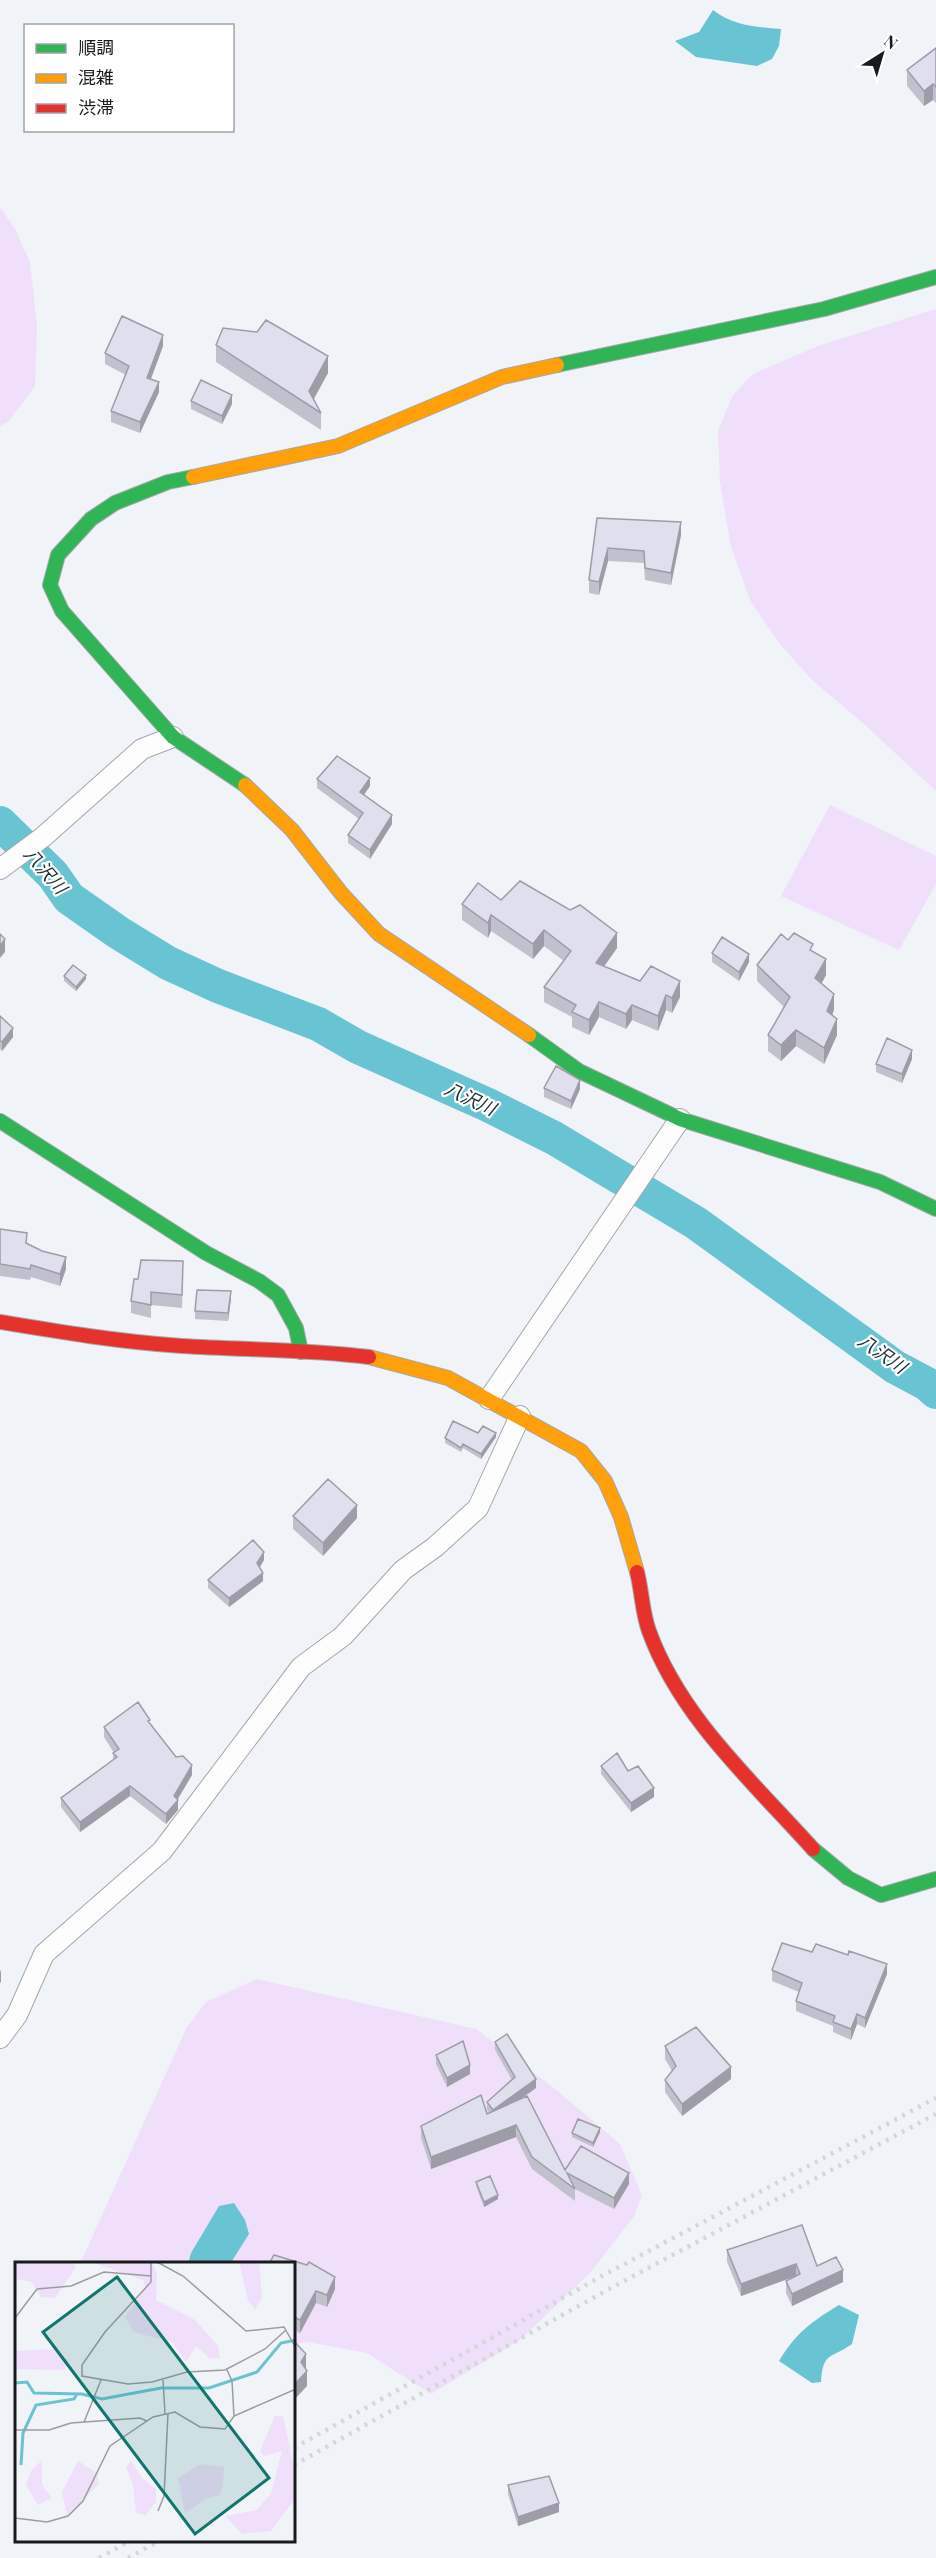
<svg xmlns="http://www.w3.org/2000/svg" width="936" height="2558" font-family="'Playfair Display','Noto Sans JP',serif">
	<style>
		.green { fill: #efdffa }
		.water { fill: #68c3d2 }
		.lines { fill: none; stroke-linecap: round; stroke-linejoin: round }
		.river { stroke: #68c3d2; stroke-width: 34 }
		.street-casing { stroke: #a5a7aa; stroke-width: 22 }
		.fast-casing { stroke: #a5a7aa; stroke-width: 16 }
		.slow-casing { stroke: #a5a7aa; stroke-width: 16 }
		.jam-casing { stroke: #a5a7aa; stroke-width: 16 }
		.street { stroke: #fdfdfe; stroke-width: 20 }
		.fast { stroke: #30b455; stroke-width: 14 }
		.slow { stroke: #ff9f0a; stroke-width: 14 }
		.jam { stroke: #e5322d; stroke-width: 14 }
		.rail { stroke: #d5d6d8; stroke-width: 4.5; stroke-dasharray: 3 6; stroke-linecap: butt }
		.wall { fill: #c1c0cd }
		.shaded-wall { fill: #9d9ca7 }
		.building { fill: #e0dfee; stroke: #9d9ca7; stroke-width: 1.5 }
		.labels { text-anchor: middle; stroke-width: 4.5; stroke-linejoin: round; paint-order: stroke }
		.water-label { font-size: 18px; font-style: italic; fill: #192f32; stroke: #fff }
		.inset-river { fill: none; stroke: #68c3d2; stroke-width: 3 }
		.inset-road { fill: none; stroke: #9a9ca0; stroke-width: 1.5 }
		.view { fill: #0f766e; fill-opacity: 0.15; stroke: #0f766e; stroke-width: 3 }
		.inset-edge { fill: none; stroke: #181a1d; stroke-width: 3 }
	</style>
	<rect width="100%" height="100%" fill="#f0f3f8"/>
	<path class="green" d="M0 207 15 229 30 262 37 326 35 386 9 421 0 426Z
		M936 309V791L864 724 812 680 780 644 751 602 731 547 720 482 718 431 733 395 753 374 818 346Z
		M830 805 936 856V884L899 950 781 896Z
		M257 1979 476 2029 554 2088 620 2144 642 2195 634 2216 591 2272 520 2340 431 2394 367 2353 308 2342 294 2344V2264H80L187 2027 206 2002Z"/>
	<path class="water" d="M713 10C734 26 756 27 781 29L779 46 772 59 757 66 696 57 675 41 699 32Z
		M234 2203 245 2220 249 2234 230 2264H188L191 2253 219 2206Z
		M839 2305 859 2315 852 2344C831 2359 823 2351 821 2382L812 2383 779 2361C796 2333 811 2322 839 2305Z"/>
	<g class="lines">
		<path class="river" d="M0 823 53 875 69 898 119 933 168 963 218 986 318 1024 358 1047 488 1105 554 1138 696 1223 895 1367 927 1384 936 1392"/>
		<defs>
			<path id="street" d="M0 869 43 837 142 749 173 737
				M489 1399 680 1119
				M0 2038 17 2015 44 1954 162 1851 301 1667 343 1636 403 1570 435 1547 478 1508 520 1416"/>
			<path id="fast" d="M557 365 824 309 936 277
				M193 477 168 482 115 503 91 519 58 555 50 585 62 611 173 737 245 785
				M529 1035 579 1071 680 1119 880 1182 936 1209
				M0 1121 206 1253 259 1281 278 1295 296 1328 301 1352
				M813 1849 848 1878 881 1895 936 1879"/>
			<path id="slow" d="M193 477 338 446 502 377 557 365
				M245 785 292 830 341 893 379 934 529 1035
				M369 1357 448 1378 581 1451 605 1481 621 1517 637 1572"/>
			<path id="jam" d="M0 1322C60 1332 121 1342 182 1346 244 1350 307 1349 369 1357
				M637 1572C642 1591 642 1612 649 1631 680 1717 753 1782 813 1849"/>
		</defs>
		<use href="#street" class="street-casing"/>
		<use href="#fast" class="fast-casing"/>
		<use href="#slow" class="slow-casing"/>
		<use href="#jam" class="jam-casing"/>
		<use href="#street" class="street"/>
		<use href="#fast" class="fast"/>
		<use href="#slow" class="slow"/>
		<use href="#jam" class="jam"/>
		<path class="rail" d="M294 2448 602 2276 936 2098
			M294 2465 609 2289 936 2114
			M99 2558 128 2542
			M128 2558 157 2542"/>
	</g>
	<path class="wall" d="M936 48V103L933 100 924 106 907 86V70Z
		M216 345 328 373 314 399 321 413V430L216 362Z
		M163 346 151 379 159 392 140 433 111 422V411L126 375 105 364V353Z
		M191 401 232 404 222 424 191 409Z
		M597 518 681 535 671 585 645 580 644 563 608 561 599 595 589 593V580Z
		M317 779 370 786 364 795 392 824 370 859 348 843V835L359 819 317 788Z
		M501 900 617 948 604 966 680 997 672 1013 666 1010 658 1031 632 1020 626 1029 599 1017 589 1035 572 1027V1017L544 1002V987L564 961 544 946 533 959 491 931 488 938 462 920V904Z
		M788 940 813 951 826 975 822 983 834 1010 832 1015 837 1035 824 1064 796 1046 781 1061 768 1051V1035L784 1007 757 981V965Z
		M712 953 749 962 739 981 712 962Z
		M64 976 86 979 76 991 64 981Z
		M0 1016 13 1037 2 1051 0 1049Z
		M912 1059 902 1083 876 1072V1064Z
		M544 1088 580 1089 571 1109 544 1097Z
		M0 1229 27 1243 66 1269 60 1286 31 1277 30 1280 0 1276Z
		M183 1274 182 1308 151 1305V1318L131 1313V1301L138 1279Z
		M231 1299 228 1321 195 1319V1311Z
		M478 1433 496 1437 481 1459 463 1448 461 1452 445 1443V1438Z
		M293 1516 357 1518 323 1556 293 1529Z
		M264 1560 259 1568 263 1581 229 1607 208 1588V1580Z
		M150 1724 176 1757 192 1775 177 1800 178 1810 166 1824 130 1796 80 1832 61 1807V1798L113 1760V1753H114L104 1737V1727Z
		M601 1766 628 1771 654 1797 631 1812 601 1774Z
		M772 1970 887 1974 865 2028 857 2024 851 2040 833 2032V2026L796 2011V2001L799 1992 772 1981Z
		M495 2042 536 2088 521 2099 565 2170 629 2184 614 2209 575 2189V2201L532 2169 516 2137 431 2169 421 2138V2126L489 2113 487 2110V2102L512 2080 495 2050Z
		M665 2046 731 2079 682 2116 665 2092V2080L672 2071 665 2059Z
		M436 2055 470 2074 447 2087 436 2064Z
		M600 2132 593 2147 572 2137V2133Z
		M476 2182 498 2199 484 2207 476 2186Z
		M727 2250 817 2266 843 2282 792 2306 786 2293V2281L796 2276 741 2296 727 2262Z
		M294 2264 335 2289 327 2307 316 2303 300 2333 294 2330Z
		M508 2485 559 2512 518 2526 508 2494Z"/>
	<path class="shaded-wall" d="M933 84V100L924 106V91Z
		M163 335V346L147 389V378Z
		M328 356V373L309 407V391Z
		M159 382V392L140 433V422Z
		M232 395V404L222 424V416Z
		M681 522V535L671 585V573Z
		M608 548V561L599 595V582Z
		M370 778V786L360 800V792Z
		M392 815V824L370 859V850Z
		M491 915V931L488 938V923Z
		M544 930V946L533 959V944Z
		M617 933V948L596 978V963Z
		M5 939V952L0 958V946Z
		M749 954V962L739 981V972Z
		M826 959V975L815 995V978Z
		M86 975V979L76 991V987Z
		M680 981V997L672 1013V998Z
		M834 994V1010L827 1028V1011Z
		M666 995V1010L658 1031V1016Z
		M599 1002V1017L589 1035V1020Z
		M632 1005V1020L626 1029V1014Z
		M837 1019V1035L824 1064V1048Z
		M13 1028V1037L2 1051V1042Z
		M796 1030V1046L781 1061V1045Z
		M912 1050V1059L902 1083V1074Z
		M580 1080V1089L571 1109V1101Z
		M66 1257V1269L60 1286V1274Z
		M231 1291V1299L228 1321V1313Z
		M496 1433V1437L481 1459V1454Z
		M357 1505V1518L323 1556V1543Z
		M264 1552V1560L257 1572V1563Z
		M263 1573V1581L229 1607V1598Z
		M192 1765V1775L176 1802 178 1800V1810L166 1824V1814L174 1796Z
		M130 1786V1796L80 1832V1822Z
		M654 1788V1797L631 1812V1803Z
		M887 1964V1974L865 2028V2018Z
		M1 1970V1982L0 1983V1972Z
		M857 2014V2024L851 2040V2029Z
		M470 2065V2074L447 2087V2078Z
		M731 2067V2079L682 2116V2104Z
		M536 2079V2088L493 2118V2110Z
		M516 2125V2137L431 2169V2157Z
		M600 2128V2132L593 2147V2143Z
		M629 2173V2184L614 2209V2198Z
		M498 2195V2199L484 2207V2202Z
		M796 2264V2276L741 2296V2284Z
		M843 2270V2282L792 2306V2294Z
		M335 2277V2289L327 2307V2295Z
		M316 2291V2303L300 2333V2320Z
		M306 2354V2368L301 2377V2362Z
		M307 2371V2386L294 2400V2385Z
		M559 2503V2512L518 2526V2517Z"/>
	<path class="building" d="M936 48V87L933 84 924 91 907 70Z
		M122 316 163 335 147 378 159 382 140 422 111 411 129 366 105 353Z
		M266 320 328 356 309 391 321 413 216 345 223 328 257 332Z
		M201 380 232 395 222 416 191 401Z
		M597 518 681 522 671 573 645 568 644 551 608 548 599 582 589 580Z
		M337 756 370 778 360 792 392 815 370 850 348 835 363 813 317 779Z
		M520 881 570 910 580 905 617 933 596 963 640 981 651 966 680 981 672 998 666 995 658 1016 632 1005 626 1014 599 1002 589 1020 572 1012 576 1005 544 987 571 951 544 930 533 944 491 915 488 923 462 904 478 883 501 900Z
		M794 933 813 944 810 950 826 959 815 978 834 994 827 1011 837 1019 824 1048 796 1030 781 1045 768 1035 790 997 757 965 781 934 788 940Z
		M0 934 5 939 0 946Z
		M722 937 749 954 739 972 712 953Z
		M73 965 86 975 76 987 64 976Z
		M0 1016 13 1028 2 1042 0 1041Z
		M887 1038 912 1050 902 1074 876 1064Z
		M556 1066 580 1080 571 1101 544 1088Z
		M0 1229 27 1233 26 1243 42 1251 66 1257 60 1274 31 1265 30 1269 0 1264Z
		M141 1260 183 1261 182 1295 151 1292V1305L131 1301 134 1279H138Z
		M197 1290 231 1291 228 1313 195 1311Z
		M453 1421 478 1433 483 1426 496 1433 481 1454 463 1444 461 1448 445 1438Z
		M328 1479 357 1505 323 1543 293 1516Z
		M253 1540 264 1552 257 1563 263 1573 229 1598 208 1580Z
		M138 1702 150 1720 148 1721 176 1757 183 1756 192 1765 174 1796 178 1800 166 1814 130 1786 80 1822 61 1798 117 1757 113 1753 119 1749 104 1727Z
		M617 1753 628 1771 638 1766 654 1788 631 1803 601 1766Z
		M782 1943 812 1952 816 1944 848 1955 849 1951 887 1964 865 2018 857 2014 851 2029 833 2022 835 2016 796 2001 802 1983 772 1970Z
		M696 2027 731 2067 682 2104 665 2080 676 2066 665 2046Z
		M507 2034 536 2079 493 2110 487 2102 515 2077 495 2042Z
		M463 2041 470 2065 447 2078 436 2055Z
		M481 2095 487 2114 527 2096 565 2170 581 2146 629 2173 614 2198 567 2173 575 2189 532 2157 516 2125 431 2157 421 2126Z
		M578 2119 600 2128 593 2143 572 2133Z
		M490 2176 498 2195 484 2202 476 2182Z
		M802 2225 817 2266 836 2257 843 2270 792 2294 786 2281 800 2274 796 2264 741 2284 727 2250Z
		M274 2255 307 2265 309 2262 335 2277 327 2295 316 2291 300 2320 294 2317V2264H269Z
		M294 2341 306 2354 301 2362 307 2371 294 2385Z
		M549 2476 559 2503 518 2517 508 2485Z"/>
	<g class="labels">
		<g class="water-label">
			<text transform="translate(45 871) rotate(49)" y="6">八沢川</text>
			<text transform="translate(470 1099) rotate(25)" y="6">八沢川</text>
			<text transform="translate(882 1354) rotate(35)" y="6">八沢川</text>
		</g>
	</g>
	<g transform="translate(15 2262)">
		<rect width="280" height="280" fill="#f0f3f8"/>
		<path d="M0 0H58L61 5 40 36 26 35 17 20 2 17 0 46ZM76 0H137L142 12 141 38 180 58 203 84 205 97 194 96 181 84 171 100 157 80 118 70 110 55 130 25 128 18ZM224 0H244L247 35 240 48 233 38ZM40 87 54 99 49 108 0 107V89ZM260 154H268L271 167 280 211V237L256 269 227 272 210 254 242 248 256 231 267 189 249 194 245 189ZM27 198V223L37 236 23 243 11 223 16 209ZM63 199 82 211 84 222 52 253 47 230ZM116 199 128 217 141 227V240L130 254 121 250 118 222 111 205ZM186 202 209 205 208 224 204 233 191 237 170 251 163 216Z" fill="#efdffa"/>
		<path class="inset-river" d="M0 121 12 120 19 131 67 132 87 137 146 126H194L242 110 266 81 281 78M6 203 8 171 21 143 59 137 62 132"/>
		<path class="inset-road" d="M136 0V20L90 70 67 103V114L113 122 137 120 172 110 210 108 250 87 271 68M142 0 168 14 231 69 269 65 281 86M0 56 22 27 56 24 89 10 136 14M212 108 217 119 219 154M148 118 150 152M69 160 86 118M0 168H34L56 161 125 156 132 159M143 249 149 234 153 151M0 256 32 260 53 254 68 239 95 184 138 155 160 150 185 165 210 167 219 154 281 127"/>
		<path class="view" d="M102 15 254 216 180 272 28 70Z"/>
		<rect width="280" height="280" class="inset-edge"/>
	</g>
	<rect x="24" y="24" width="210" height="108" fill="#ffffff" stroke="#a3a3a5" stroke-width="1.5"/>
	<rect x="36" y="44" width="30" height="9" fill="#30b455" stroke="#a3a3a5" stroke-width="1.5"/>
	<text x="78" y="54" font-size="18" fill="#181a1d">順調</text>
	<rect x="36" y="74" width="30" height="9" fill="#ff9f0a" stroke="#a3a3a5" stroke-width="1.5"/>
	<text x="78" y="84" font-size="18" fill="#181a1d">混雑</text>
	<rect x="36" y="104" width="30" height="9" fill="#e5322d" stroke="#a3a3a5" stroke-width="1.5"/>
	<text x="78" y="114" font-size="18" fill="#181a1d">渋滞</text>
	<g transform="translate(882 54) rotate(37)" stroke="#ffffff" stroke-width="4.5" paint-order="stroke">
	<path d="M0-4.5L10 22L0 15L-10 22Z" fill="#181a1d"/>
	<text y="-9" font-size="16" font-weight="bold" text-anchor="middle" fill="#181a1d">N</text>
	</g>
</svg>
